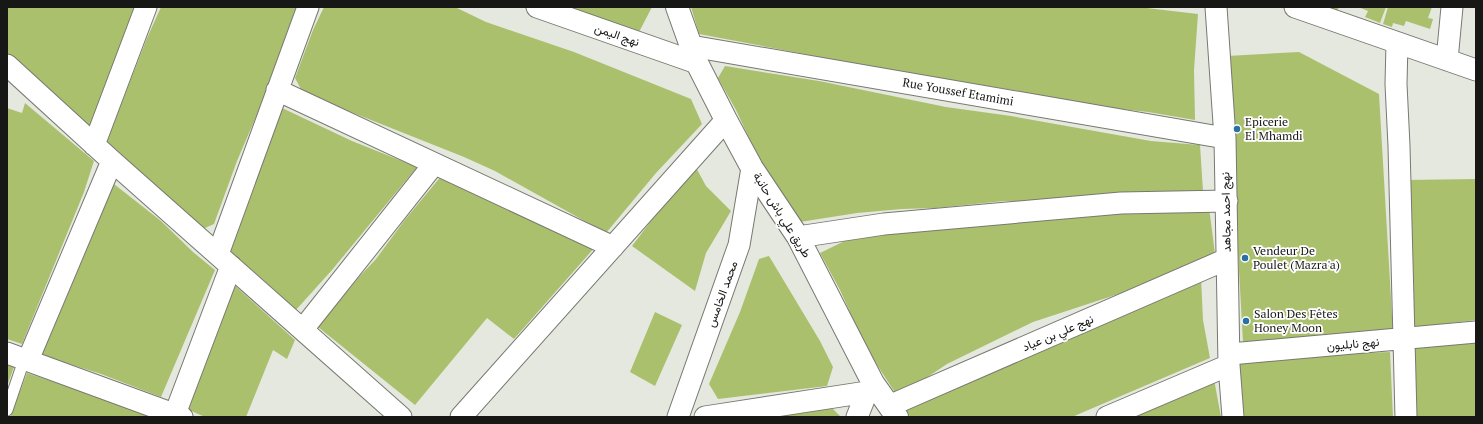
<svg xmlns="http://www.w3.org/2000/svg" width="1483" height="424" font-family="'PT Serif',Vazirmatn,serif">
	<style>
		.building { fill: #abc06d }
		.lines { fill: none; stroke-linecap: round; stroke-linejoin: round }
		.lane-casing { stroke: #777971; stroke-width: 13 }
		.street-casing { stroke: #777971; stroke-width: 23 }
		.secondary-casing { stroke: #777971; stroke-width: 24 }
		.lane { stroke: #fff; stroke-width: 11 }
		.street { stroke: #fff; stroke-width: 21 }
		.secondary { stroke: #fff; stroke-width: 22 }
		.poi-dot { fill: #2971a5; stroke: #fff; stroke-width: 1.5 }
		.labels { text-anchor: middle; stroke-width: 3.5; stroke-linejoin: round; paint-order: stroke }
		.street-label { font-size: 12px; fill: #171815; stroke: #fff }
		.poi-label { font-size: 12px; fill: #171815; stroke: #fff; text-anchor: start }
	</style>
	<rect width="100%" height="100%" fill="#e5e8df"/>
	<path class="building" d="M7 7H135L90 126 83 129 7 54Z
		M161 7H296L258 112 237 161 214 224 203 229 106 143 147 38Z
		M324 7H455L486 22 574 52 691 99 702 124 656 173 606 233 495 171 464 157 303 93 295 78 313 30Z
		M569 7H652L638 34Z
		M691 7H1138L1198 14 1194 70 1195 120 1148 112 1077 104 1018 91 873 67 699 34Z
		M1328 7H1339L1337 11Z
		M1358 7H1386L1380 23 1365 17 1368 11Z
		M1388 7H1432L1428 18 1433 19 1430 29 1406 21 1404 26 1393 23 1392 27 1383 24Z
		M1299 52 1379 94 1393 333 1243 342 1227 56Z
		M725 66 819 81 946 107 1011 116 1151 141 1200 145 1203 191 1045 201H1004L936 208 902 209 857 213 800 222 763 168 736 110 718 78Z
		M25 103 94 161 84 192 22 344 7 339V108L22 113Z
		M280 107 352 141 417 167 332 270 295 311 270 287 227 254Z
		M693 162 706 186 731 211 706 253 695 291 632 246 654 217 672 187Z
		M442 175 596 246 514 339 487 318 415 405 318 327 359 277 376 259 404 221Z
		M1476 179V320L1409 328 1405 180Z
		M114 184 161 221 193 252 215 270 161 397 101 374 38 354 44 338 49 339Z
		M1209 207 1215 254 1155 282 1033 322 947 364 923 380 896 394 866 348 840 290 820 253 865 231Z
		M769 256 820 341 833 367 827 386 718 399 709 384 740 312 759 259Z
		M1201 277 1203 320 1210 358 1135 390 1072 417H908L901 406 1017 355 1020 361Z
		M233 284 295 340 287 359 273 350 246 417H205L189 410 187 400Z
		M655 312 682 325 655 386 630 372Z
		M1476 340V417H1410L1408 342Z
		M1390 352 1393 417H1241L1239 358Z
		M7 364 14 367 7 386Z
		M27 373 147 413 145 417H10Z
		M1214 379 1221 417H1135L1134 414Z
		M829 405 841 417H770Z"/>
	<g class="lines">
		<defs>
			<path id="lane" d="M7 410 24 360"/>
			<path id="street" d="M537 7 697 63
				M1216 7 1225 138 1229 365 1233 417
				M1295 7 1476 70
				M1397 43 1396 84 1399 146 1406 417
				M691 46 1225 138
				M1447 60 1452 7
				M7 65 112 161 401 417
				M277 90 613 247
				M94 145 146 7
				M798 237 884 224 1121 203 1227 201
				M218 254 308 7
				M303 329 434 164
				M7 353 182 417
				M1230 354 1476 332
				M28 360 112 161
				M889 406 1227 259
				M175 414 231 266
				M461 417 726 120
				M678 417 739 245 752 168
				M705 417 867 392
				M857 417 867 392 873 383
				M1107 417 1229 365"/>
			<path id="secondary" d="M677 7 697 63 726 120 752 168 798 237 873 383 897 417"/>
		</defs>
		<use href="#lane" class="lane-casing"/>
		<use href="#street" class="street-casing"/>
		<use href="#secondary" class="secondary-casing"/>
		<use href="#lane" class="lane"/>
		<use href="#street" class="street"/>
		<use href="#secondary" class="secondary"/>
	</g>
	<g class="poi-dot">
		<circle cx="1237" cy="129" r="4"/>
		<circle cx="1245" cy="258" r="4"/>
		<circle cx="1246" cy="321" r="4"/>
	</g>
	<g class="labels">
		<g class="street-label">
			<text transform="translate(617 35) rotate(19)" y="4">نهج اليمن</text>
			<text transform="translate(958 92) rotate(10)" y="4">Rue Youssef Etamimi</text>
			<text transform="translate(1226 212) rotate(-91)" y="4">نهج احمد مجاهد</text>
			<text transform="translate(782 215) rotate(58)" y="4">طريق علي باش حانبة</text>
			<text transform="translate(722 294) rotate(-70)" y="4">محمد الخامس</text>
			<text transform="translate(1058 333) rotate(-23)" y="4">نهج علي بن عياد</text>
			<text transform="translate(1353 344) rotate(-5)" y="4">نهج نابليون</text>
		</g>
		<g class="poi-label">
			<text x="1245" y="126">Epicerie<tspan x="1245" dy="14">El Mhamdi</tspan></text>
			<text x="1253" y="255">Vendeur De<tspan x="1253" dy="14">Poulet (Mazra'a)</tspan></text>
			<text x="1254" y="318">Salon Des Fêtes<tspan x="1254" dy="14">Honey Moon</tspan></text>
		</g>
	</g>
	<rect width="1483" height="424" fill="none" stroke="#171815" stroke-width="16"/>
</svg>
